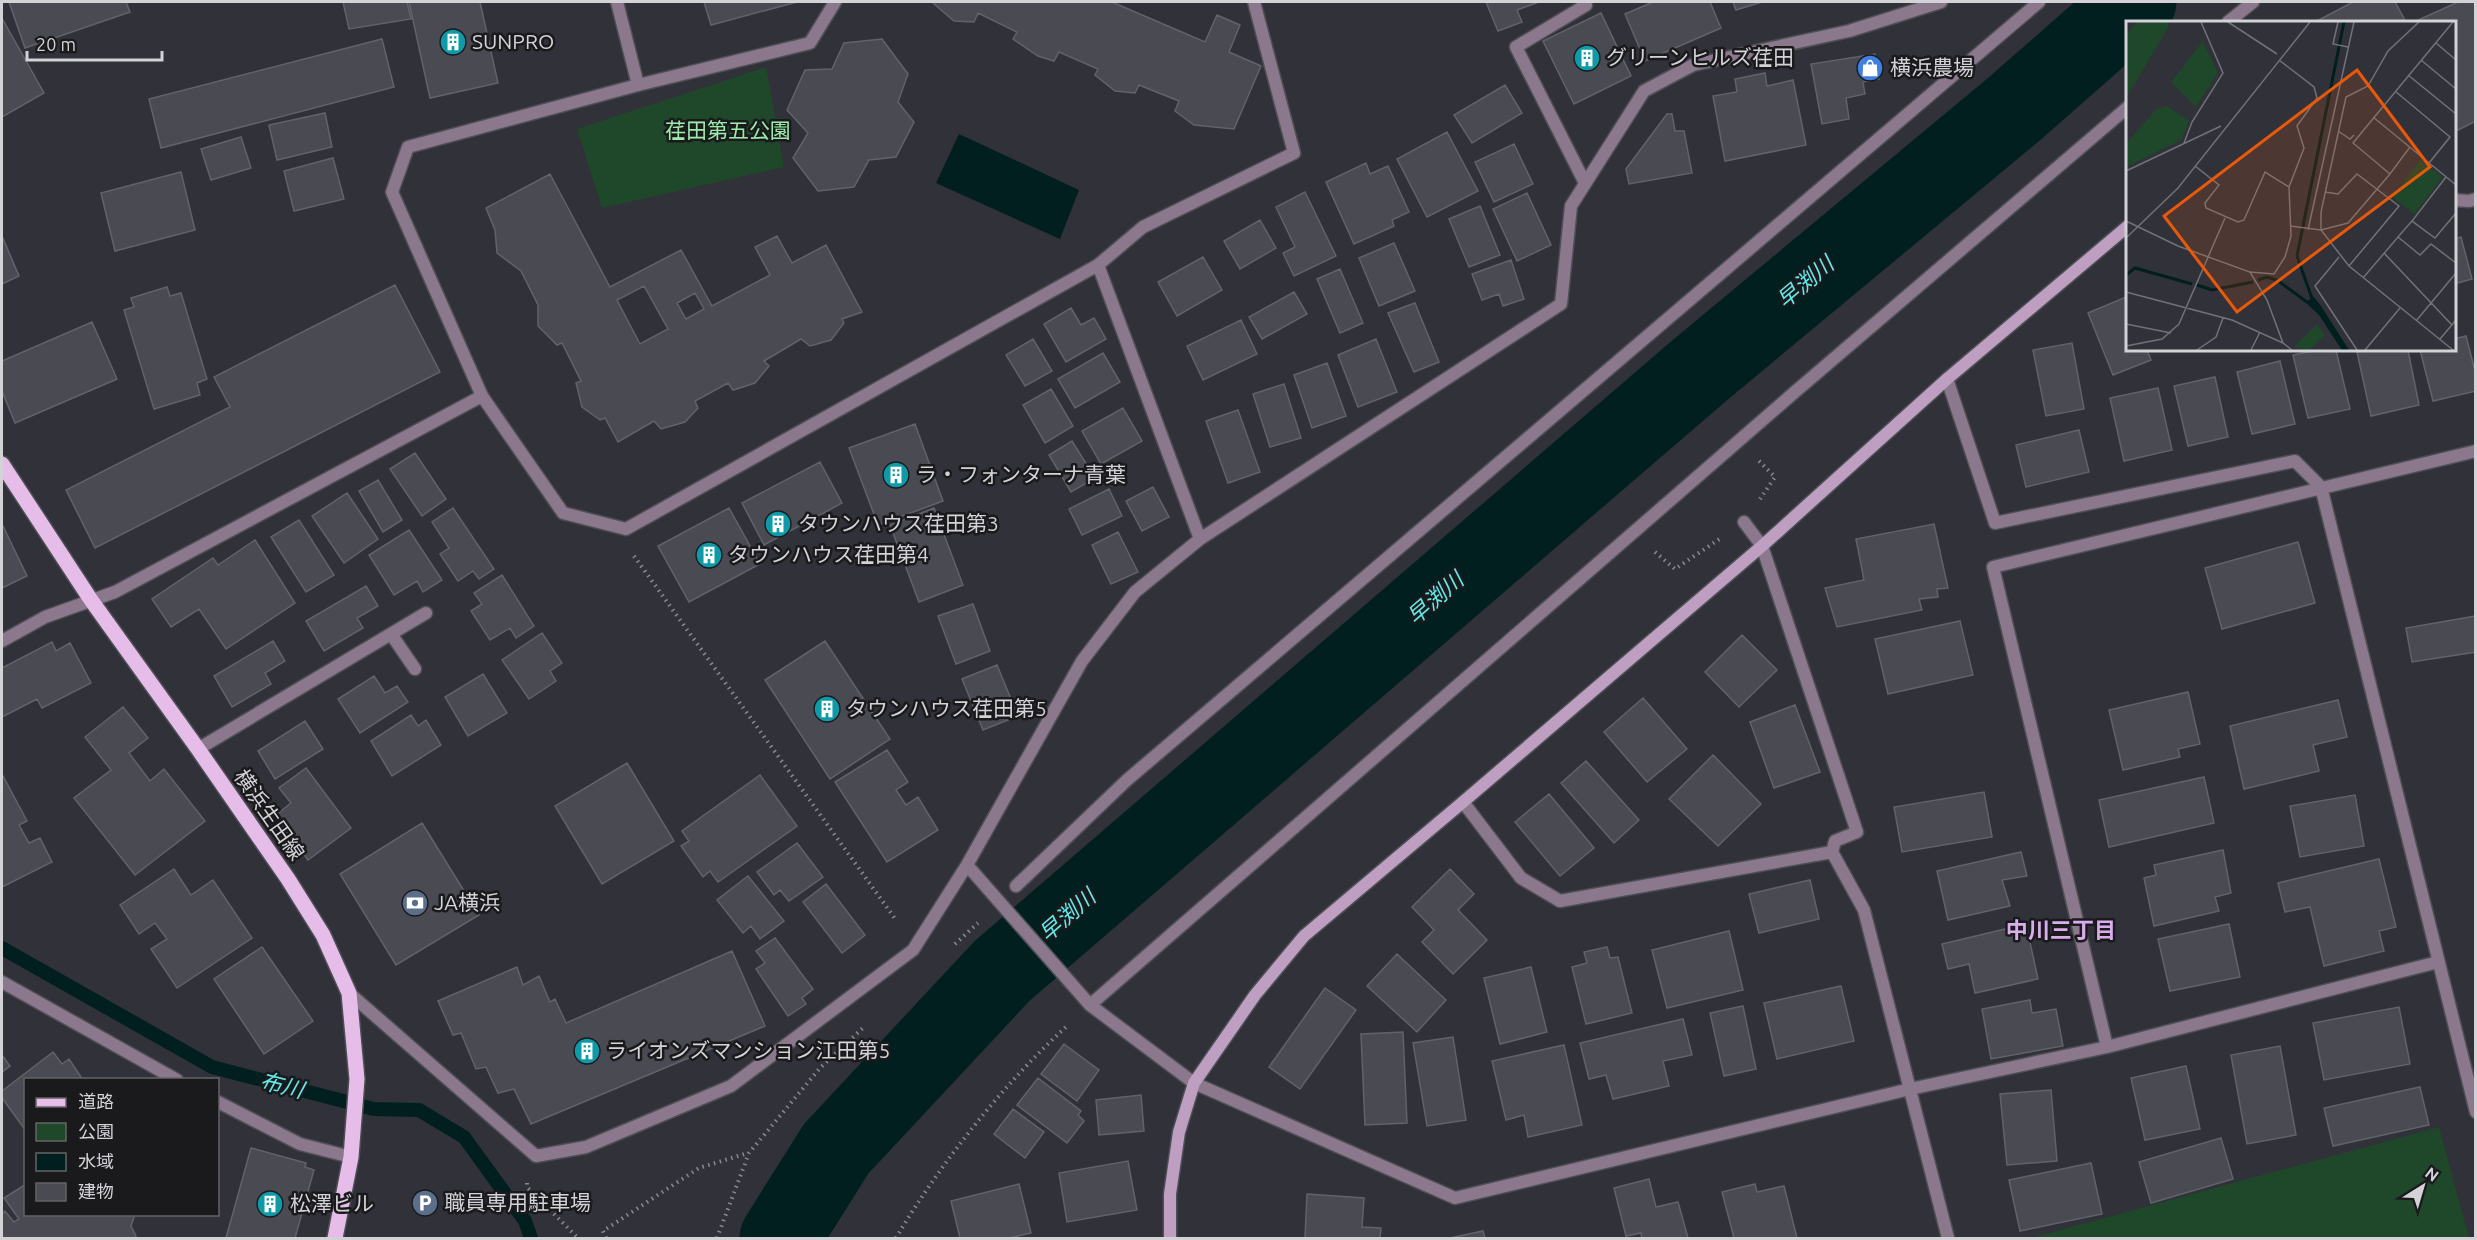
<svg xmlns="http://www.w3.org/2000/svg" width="2477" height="1240" font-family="Ubuntu,'Noto Sans JP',sans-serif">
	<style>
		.green { fill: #1f4729 }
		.water { fill: #011f1f }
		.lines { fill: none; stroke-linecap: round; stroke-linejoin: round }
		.stream { stroke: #011f1f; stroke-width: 14 }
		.river { stroke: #011f1f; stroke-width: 81 }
		.building { fill: #494a52; stroke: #61626a; stroke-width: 1.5; fill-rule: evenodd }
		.lane-casing { stroke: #4e4f55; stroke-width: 15 }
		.street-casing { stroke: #4e4f55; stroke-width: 15 }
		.secondary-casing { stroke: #4e4f55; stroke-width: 15 }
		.primary-casing { stroke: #4e4f55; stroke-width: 18 }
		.path { stroke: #898a90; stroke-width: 4; stroke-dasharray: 1.5 4.5; stroke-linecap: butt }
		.lane { stroke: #8c788d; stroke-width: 12 }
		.street { stroke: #8c788d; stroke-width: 12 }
		.secondary { stroke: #bf9fc1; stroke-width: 12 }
		.primary { stroke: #e6bde9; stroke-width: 15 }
		.labels { text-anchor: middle; stroke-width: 5; stroke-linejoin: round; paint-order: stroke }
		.poi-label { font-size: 21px; fill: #d2d2d7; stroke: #1a1a1d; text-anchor: start }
		.park-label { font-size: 21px; fill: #9bebab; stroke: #1a1a1d }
		.street-label { font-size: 21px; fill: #d2d2d7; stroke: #1a1a1d }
		.water-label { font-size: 22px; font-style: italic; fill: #61eaea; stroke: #1a1a1d }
		.neighbourhood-label { font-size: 22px; font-weight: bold; fill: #d9aceb; stroke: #1a1a1d }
		.inset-river { fill: none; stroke: #011f1f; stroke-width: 3 }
		.inset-road { fill: none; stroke: #717278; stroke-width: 1.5 }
		.view { fill: #e8590c; fill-opacity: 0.15; stroke: #e8590c; stroke-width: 3 }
		.inset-edge { fill: none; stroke: #d2d2d7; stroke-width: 3 }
	</style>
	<rect width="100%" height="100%" fill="#313239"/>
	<path class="green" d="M766 67 784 167 602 208 577 129Z
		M2439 1127 2469 1238H2031Z"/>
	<path class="water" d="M959 134 1079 190 1060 239 936 183Z"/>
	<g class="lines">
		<path class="stream" d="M2 948 212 1067 374 1109 419 1110 464 1137 525 1221 531 1238"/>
		<path class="river" d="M780 1238 836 1149 1002 971 1700 370 2013 110 2136 2"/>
	</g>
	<path class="building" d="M9 2H126L130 12 25 48Z
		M343 2H407L411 19 349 29Z
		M409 2H480L498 83 430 98Z
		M704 2H797L711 25Z
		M932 2H1112L1205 42 1217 15 1240 25 1229 52 1261 66 1234 129 1194 125 1175 111 1179 101 1139 85 1135 93 1115 91 1095 75 1098 69 1059 52 1054 61 1038 56 1013 39 1017 32 978 13 974 22 954 21Z
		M1486 2H1539L1517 10 1522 22 1498 31Z
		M1653 2H1710L1721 28 1645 61 1625 14Z
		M1733 2H1762L1736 10Z
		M2353 2H2395L2406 22H2315Z
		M2458 2H2476V121L2454 132V22H2414Z
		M1601 13 1631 76 1574 104 1543 41Z
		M3 20 44 93 2 117V21Z
		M382 39 394 87 161 148 149 99Z
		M882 39 908 74 898 102 914 122 896 157 869 160 854 187 818 191 793 158 808 133 787 110 805 70 832 69 844 43Z
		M1875 54 1879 79 1863 82 1865 94 1846 98 1849 119 1822 124 1811 64Z
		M1765 73 1767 86 1793 80 1806 145 1725 161 1713 96 1737 92 1735 79Z
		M1505 85 1522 113 1472 143 1454 115Z
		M325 113 332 147 277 160 269 125Z
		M1667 114H1672L1675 131H1684L1692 173 1629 184 1626 169Z
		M1447 132 1478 191 1427 217 1397 159Z
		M241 137 251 168 211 180 201 149Z
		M1514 144 1533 184 1494 202 1475 162Z
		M333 158 344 199 294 211 284 171Z
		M1366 163 1370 174 1388 166 1409 212 1392 220 1394 226 1354 244 1326 182Z
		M181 172 195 230 115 251 101 193Z
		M550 174 610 287 681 250 712 306 770 275 755 247 777 236 792 263 826 245 862 312 842 319 844 323 831 340 810 346 801 339 764 361 769 366 755 383 733 390 728 383 695 401 698 408 685 422 661 429 654 421 618 442 605 418 600 420 582 407 576 383 581 381 562 343 557 345 538 326V305L521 271 497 253 495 230 486 208ZM644 286 668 329 640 344 617 300ZM695 293 704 309 686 319 677 303Z
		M1305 192 1336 256 1294 276 1283 253 1295 247 1276 207Z
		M1527 193 1551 245 1517 261 1493 209Z
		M1480 206 1500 255 1469 267 1449 219Z
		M1260 220 1276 248 1240 269 1224 241Z
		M2 236 19 276 2 284Z
		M2461 237 2472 279 2454 284V239Z
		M1394 243 1415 291 1379 306 1359 258Z
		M1203 257 1222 290 1177 316 1158 282Z
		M1511 260 1524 299 1503 306 1499 294 1482 300 1472 274Z
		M1340 269 1363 323 1340 333 1317 279Z
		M395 285 440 372 95 548 66 490 230 407 214 377Z
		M167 287 170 296 181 293 207 379 197 383 200 395 154 409 124 310 134 307 131 298Z
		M1294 292 1307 314 1262 339 1249 317Z
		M2126 297 2128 350H2147L2151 360 2113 375 2088 313Z
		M1415 303 1439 362 1414 372 1388 313Z
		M1071 308 1081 325 1094 318 1106 339 1066 362 1044 324Z
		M1241 320 1257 354 1203 380 1187 346Z
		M92 322 117 379 15 423 2 391V361Z
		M2466 336 2476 375V391L2433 401 2420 350H2454V339Z
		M1033 339 1052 371 1025 386 1006 355Z
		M1376 339 1397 392 1358 407 1338 355Z
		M2072 343 2084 409 2046 416 2033 350Z
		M2318 350H2336L2350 409 2308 418 2293 355Z
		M2370 350H2408L2419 405 2371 416 2357 352Z
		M1103 353 1120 382 1075 408 1058 379Z
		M2280 361 2295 424 2252 434 2237 372Z
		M1327 363 1346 416 1312 428 1294 375Z
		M2215 377 2228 437 2188 446 2174 386Z
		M1284 384 1301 438 1270 447 1253 394Z
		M2158 388 2172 450 2124 461 2110 398Z
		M1051 389 1073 426 1045 443 1023 405Z
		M1123 408 1142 441 1101 464 1082 431Z
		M1238 410 1260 472 1228 483 1206 421Z
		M915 424 943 501 878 525 849 448Z
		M2079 430 2089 472 2026 487 2016 445Z
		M1072 441 1095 478 1071 492 1049 455Z
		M415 453 446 499 422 516 390 469Z
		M820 462 842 503 764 545 742 503Z
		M378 480 402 520 383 532 359 491Z
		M1153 487 1169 517 1142 531 1126 501Z
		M1109 489 1122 516 1082 535 1069 509Z
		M347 493 378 539 344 563 312 516Z
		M453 508 494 569 479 579 473 571 458 581 440 554 449 548 432 522Z
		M729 508 760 564 689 602 658 546Z
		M934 508 963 585 919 602 890 525Z
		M299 520 334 575 306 592 271 537Z
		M2 524 27 576 2 588Z
		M1934 524 1948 588 1937 589 1938 597 1919 599 1922 610 1837 627 1825 588 1864 580 1856 539Z
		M409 530 442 580 423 592 417 581 394 595 369 555Z
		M1118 532 1138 572 1111 584 1092 545Z
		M255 540 295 603 226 649 199 609 171 627 152 599 213 558 218 565Z
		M2298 542 2315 603 2222 629 2205 568Z
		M502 575 534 626 516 638 510 628 490 640 471 611 482 604 474 593Z
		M366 586 378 606 357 618 363 628 324 651 306 621Z
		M973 604 990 651 956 664 938 616Z
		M2476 616V652L2412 662 2406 628Z
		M1960 621 1973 675 1888 694 1875 639Z
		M542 633 562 663 550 671 556 681 529 699 502 660Z
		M1742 635 1777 670 1739 707 1705 672Z
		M273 641 285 661 265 673 271 684 232 707 214 676Z
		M825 641 890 739 830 779 765 680Z
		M52 642 56 651 70 643 91 683 42 708 37 699 2 717V668Z
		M997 665 1018 716 983 730 962 679Z
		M483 674 507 713 468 736 445 697Z
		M374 676 385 693 397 686 408 702 360 733 338 699Z
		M2188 692 2200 744 2178 749 2180 757 2123 770 2109 710Z
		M1643 698 1687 749 1647 782 1604 732Z
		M2338 700 2347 737 2313 745 2319 771 2244 789 2230 726Z
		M1795 705 1820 772 1774 788 1750 722Z
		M123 707 148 738 129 753 150 781 164 769 205 821 135 875 74 798 111 770 85 737Z
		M411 715 418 726 426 720 441 745 392 776 371 741Z
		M305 721 323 749 275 779 258 751Z
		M887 750 908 782 896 790 906 805 918 797 938 830 887 862 835 782Z
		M1713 755 1761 804 1718 846 1669 799Z
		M1586 761 1639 820 1614 843 1561 783Z
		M627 763 674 841 602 884 555 806Z
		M306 768 351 828 308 860 275 816 291 803 279 788Z
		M2 774 27 821 19 825 29 843 40 838 52 862 2 887Z
		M760 775 797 826 718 882 710 871 703 877 681 846 689 841 682 831Z
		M2204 777 2214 823 2109 847 2099 800Z
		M1984 792 1992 837 1902 852 1894 807Z
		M1549 794 1594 848 1560 876 1515 822Z
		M2355 795 2364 846 2300 857 2290 806Z
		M422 823 479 915 396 965 340 874Z
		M797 843 823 877 789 901 780 890 774 895 757 872Z
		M2223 850 2231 893 2215 897 2219 911 2154 926 2144 878 2156 875 2154 865Z
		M2021 852 2027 876 2002 880 2010 906 1948 920 1937 871Z
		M2379 859 2396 927 2379 931 2384 951 2324 966 2310 907 2285 912 2278 883Z
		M174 869 191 895 213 880 252 938 177 988 151 949 167 939 155 923 139 934 120 905Z
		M1450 869 1474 894 1458 910 1487 940 1453 974 1422 942 1434 930 1412 907Z
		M748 876 784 921 760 939 751 926 743 933 717 900Z
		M1810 880 1819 919 1759 933 1749 894Z
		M826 884 865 935 842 953 803 902Z
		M2026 924 2038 979 1975 993 1969 964 1948 969 1942 944Z
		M2229 924 2240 977 2170 991 2158 939Z
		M1729 931 1743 990 1667 1008 1652 950Z
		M775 938 813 989 802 998 806 1004 788 1016 756 969 765 963 756 951Z
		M262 947 313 1021 264 1054 214 979Z
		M1607 947 1610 958 1618 957 1632 1013 1586 1024 1572 967 1587 963 1584 952Z
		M732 951 765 1026 531 1124 514 1089 498 1093 486 1067 476 1069 461 1033 453 1035 438 1001 517 967 523 985 539 976 550 1002 555 999 566 1023Z
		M1397 954 1446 1000 1417 1032 1367 986Z
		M1531 967 1547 1032 1500 1044 1484 978Z
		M1841 986 1854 1041 1777 1059 1764 1003Z
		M1325 988 1356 1010 1300 1089 1269 1067Z
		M2030 1000 2032 1013 2056 1009 2063 1046 1991 1059 1982 1009Z
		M1743 1006 1756 1069 1724 1076 1710 1013Z
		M2399 1007 2410 1064 2324 1080 2313 1023Z
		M1683 1019 1692 1055 1663 1061 1669 1086 1613 1099 1606 1075 1589 1079 1580 1043Z
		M1403 1032 1407 1123 1365 1125 1361 1034Z
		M1453 1037 1466 1120 1427 1126 1413 1043Z
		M1064 1044 1099 1070 1077 1101 1041 1074Z
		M1564 1045 1582 1125 1528 1137 1524 1115 1506 1120 1492 1061Z
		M2280 1046 2296 1135 2247 1144 2231 1055Z
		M53 1052 62 1064 69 1059 83 1080H26V1131L2 1098V1091Z
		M2 1055 10 1066 2 1072Z
		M2186 1066 2200 1129 2145 1140 2131 1078Z
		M1038 1078 1081 1111 1078 1115 1084 1121 1067 1143 1017 1105Z
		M2420 1087 2429 1125 2333 1146 2324 1108Z
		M2051 1090 2057 1161 2007 1165 2000 1094Z
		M1141 1095 1144 1131 1099 1135 1096 1100Z
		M1013 1109 1044 1132 1025 1158 994 1134Z
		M2221 1138 2233 1179 2151 1203 2139 1162Z
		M251 1148 306 1163 305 1167 314 1170 295 1238H226Z
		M1128 1161 1137 1210 1067 1222 1059 1173Z
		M2091 1163 2102 1214 2020 1231 2009 1180Z
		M1649 1179 1656 1207 1678 1202 1688 1238H1642L1641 1233 1626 1236 1614 1188Z
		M26 1184V1214H135L131 1226 136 1236 133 1238H2V1214L5 1211 14 1222 19 1219 4 1198Z
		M1019 1184 1031 1233 1009 1238H960L951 1201Z
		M1755 1184 1757 1192 1784 1186 1797 1238H1734L1722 1192Z
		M1307 1194 1364 1198 1362 1227 1381 1228 1380 1238H1305Z
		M1483 1231 1485 1238H1450Z"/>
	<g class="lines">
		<defs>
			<path id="lane" d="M638 85 810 43 835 2
				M1585 183 1516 47 1586 5
				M1098 265 1143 227 1294 153 1254 2
				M1762 546 1857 832 1835 841 1832 852
				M391 634 415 669
				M198 749 426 613
				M2 982 177 1080
				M218 1102 300 1144 351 1157"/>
			<path id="street" d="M2228 22 2253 2
				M2454 200 2469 201 2476 199
				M1947 379 1995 523 2295 461 2321 487 2476 1112
				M1744 522 1762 546
				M1200 539 1561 304 1571 206 1644 91 1693 65 1849 31 1941 2
				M2 641 45 617 115 592 482 396
				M1463 802 1521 878 1560 901 1832 852 1864 910 1948 1238
				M967 865 1090 1005 1194 1083 1455 1198 1910 1089 2107 1047
				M1016 886 1127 780 2039 2
				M2438 962 2107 1047 1993 567 2476 451
				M349 993 536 1156 586 1147 731 1086 913 950 967 865 1082 661 1135 592 1200 539 1098 265 626 529 563 513 482 396 392 192 408 147 638 85 617 2
				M1090 1005 1796 391 2128 107"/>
			<path id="secondary" d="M1170 1238V1194L1179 1132 1194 1083 1255 995 1304 936 1463 802 1762 546 1947 379 2128 226"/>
			<path id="primary" d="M2 464 91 600 198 749 288 879 323 935 349 993 357 1079 351 1157 335 1238"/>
		</defs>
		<use href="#lane" class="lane-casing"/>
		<use href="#street" class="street-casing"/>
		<use href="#secondary" class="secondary-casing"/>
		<use href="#primary" class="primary-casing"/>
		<path class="path" d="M1759 461 1775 477 1760 499
			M1655 552 1675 569 1721 538
			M634 556 896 920
			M955 944 978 923
			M527 1183V1187L578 1238
			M606 1238 603 1231 699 1168 748 1153
			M717 1238 749 1153 820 1068 865 1026
			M896 1238C939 1165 1004 1083 1067 1026"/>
		<use href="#lane" class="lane"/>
		<use href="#street" class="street"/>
		<use href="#secondary" class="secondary"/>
		<use href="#primary" class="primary"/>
	</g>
	<defs>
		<symbol id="building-disc" viewBox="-11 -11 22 22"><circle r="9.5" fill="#0f9aa8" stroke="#1a1a1d"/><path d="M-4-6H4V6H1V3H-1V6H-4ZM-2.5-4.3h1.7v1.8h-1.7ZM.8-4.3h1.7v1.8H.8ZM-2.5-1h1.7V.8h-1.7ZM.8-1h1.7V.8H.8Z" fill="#fff"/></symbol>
		<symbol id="shop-disc" viewBox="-11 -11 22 22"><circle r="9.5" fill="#3f7fe0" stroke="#1a1a1d"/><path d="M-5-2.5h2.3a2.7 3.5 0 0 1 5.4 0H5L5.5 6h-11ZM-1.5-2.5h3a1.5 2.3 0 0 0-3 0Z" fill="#fff"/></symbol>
		<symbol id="bank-disc" viewBox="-11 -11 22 22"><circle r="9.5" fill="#5c6f8a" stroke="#1a1a1d"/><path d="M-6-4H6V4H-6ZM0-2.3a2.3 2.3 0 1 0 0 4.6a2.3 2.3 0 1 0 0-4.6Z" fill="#fff"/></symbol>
		<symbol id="parking-disc" viewBox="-11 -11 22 22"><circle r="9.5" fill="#5c6f8a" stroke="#1a1a1d"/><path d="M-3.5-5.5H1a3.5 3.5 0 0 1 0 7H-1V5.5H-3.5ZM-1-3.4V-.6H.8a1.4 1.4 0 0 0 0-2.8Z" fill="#fff"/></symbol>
	</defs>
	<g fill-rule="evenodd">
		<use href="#building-disc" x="438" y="27" width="30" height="30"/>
		<use href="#building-disc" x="1572" y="43" width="30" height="30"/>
		<use href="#shop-disc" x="1855" y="53" width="30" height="30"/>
		<use href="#building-disc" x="881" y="460" width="30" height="30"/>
		<use href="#building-disc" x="763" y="509" width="30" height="30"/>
		<use href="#building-disc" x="694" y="540" width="30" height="30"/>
		<use href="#building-disc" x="812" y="694" width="30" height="30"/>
		<use href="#bank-disc" x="400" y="888" width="30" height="30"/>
		<use href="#building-disc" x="572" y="1036" width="30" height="30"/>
		<use href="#parking-disc" x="410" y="1188" width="30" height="30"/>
		<use href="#building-disc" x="255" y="1189" width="30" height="30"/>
	</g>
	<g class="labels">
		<g class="poi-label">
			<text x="472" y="49">SUNPRO</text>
			<text x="1606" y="65">グリーンヒルズ荏田</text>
			<text x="1890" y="75">横浜農場</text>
			<text x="916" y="482">ラ・フォンターナ青葉</text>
			<text x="798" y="531">タウンハウス荏田第3</text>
			<text x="728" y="562">タウンハウス荏田第4</text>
			<text x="846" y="716">タウンハウス荏田第5</text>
			<text x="434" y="910">JA横浜</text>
			<text x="606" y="1058">ライオンズマンション江田第5</text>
			<text x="444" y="1210">職員専用駐車場</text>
			<text x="290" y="1211">松澤ビル</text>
		</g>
		<g class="park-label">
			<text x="728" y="138">荏田第五公園</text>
		</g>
		<g class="street-label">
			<text transform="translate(269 815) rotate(55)" y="7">横浜生田線</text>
		</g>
		<g class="water-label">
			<text transform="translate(1805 282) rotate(-40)" y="8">早渕川</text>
			<text transform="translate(1435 598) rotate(-41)" y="8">早渕川</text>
			<text transform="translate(1067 915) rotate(-41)" y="8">早渕川</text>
			<text transform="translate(282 1085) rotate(14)" y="8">布川</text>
		</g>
		<g class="neighbourhood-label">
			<text x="2061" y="938">中川三丁目</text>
		</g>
	</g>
	<g transform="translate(2126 21)">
		<rect width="330" height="330" fill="#313239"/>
		<path d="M11 1H42L43 5 0 77V14ZM77 20 92 52 70 86 45 61ZM41 85 63 100 55 119 0 146V123L30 88ZM294 139 316 156 288 193 266 176ZM191 303 199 314 183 329 168 326Z" fill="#1f4729"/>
		<path d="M188 276 195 285 223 329H216L193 294 179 281Z" fill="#011f1f"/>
		<path class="inset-river" d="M0 254 9 247 66 263M132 259 141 256 151 259 181 281M71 264 86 269 127 261M189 286 171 235 218 1"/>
		<path class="inset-road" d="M102 1 151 33M212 1 207 23 222 26M293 1 262 30 242 65 220 76 195 191V209L223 245 327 329M310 22 330 39M153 39 188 66 191 77 171 105 178 127 163 166M295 39 330 68M282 54 330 93M269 70 324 116 303 142M247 96 330 164M212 110 224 118 228 114M58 122 66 101 97 52 75 1M284 126 264 153 227 122 327 1M69 145 93 164 79 182 80 187 112 201 118 199 139 151 163 166 165 215 159 236 148 253 124 251M0 150 95 105M320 156 286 200 309 217 330 192M199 171 212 173 231 153 273 185 223 245M0 200 52 225 124 251 141 279 157 322 166 329M164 205 195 209 222 202 264 153M182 209 228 1M272 216 286 200M0 217 52 167 184 1M258 232 326 304M213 236 189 265 231 329M237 257 272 216 294 234 305 223 330 242M0 271 106 299 157 322M290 300 330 252M0 303 45 312M314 318 330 299M0 325 36 318 53 303 99 197M71 329 90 316 97 297M125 329 134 311M239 329 274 287"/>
		<path class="view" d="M231 49 304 146 111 291 38 195Z"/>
		<rect width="330" height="330" class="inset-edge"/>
	</g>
	<rect width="2477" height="1240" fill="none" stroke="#d2d2d7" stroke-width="6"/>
	<rect x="24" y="1078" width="195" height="138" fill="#1a1a1d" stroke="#646467" stroke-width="1.5"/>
	<rect x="36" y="1098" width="30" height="9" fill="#e6bde9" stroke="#646467" stroke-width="1.5"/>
	<text x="78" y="1108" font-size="18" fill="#d2d2d7">道路</text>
	<rect x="36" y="1123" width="30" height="18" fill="#1f4729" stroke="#646467" stroke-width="1.5"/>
	<text x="78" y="1138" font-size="18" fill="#d2d2d7">公園</text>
	<rect x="36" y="1153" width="30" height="18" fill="#011f1f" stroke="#646467" stroke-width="1.5"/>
	<text x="78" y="1168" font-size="18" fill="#d2d2d7">水域</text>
	<rect x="36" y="1183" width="30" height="18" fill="#494a52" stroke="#646467" stroke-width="1.5"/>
	<text x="78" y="1198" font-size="18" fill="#d2d2d7">建物</text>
	<g transform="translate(2423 1186) rotate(37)" stroke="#1a1a1d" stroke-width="4.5" paint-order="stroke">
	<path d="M0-4.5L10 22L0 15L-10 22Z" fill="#d2d2d7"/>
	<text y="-9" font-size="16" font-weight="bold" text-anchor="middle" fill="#d2d2d7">N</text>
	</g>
	<path d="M27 51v9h135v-9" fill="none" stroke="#d2d2d7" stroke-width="3"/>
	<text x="36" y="51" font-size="18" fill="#d2d2d7" stroke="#1a1a1d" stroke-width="4.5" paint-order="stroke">20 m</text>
</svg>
